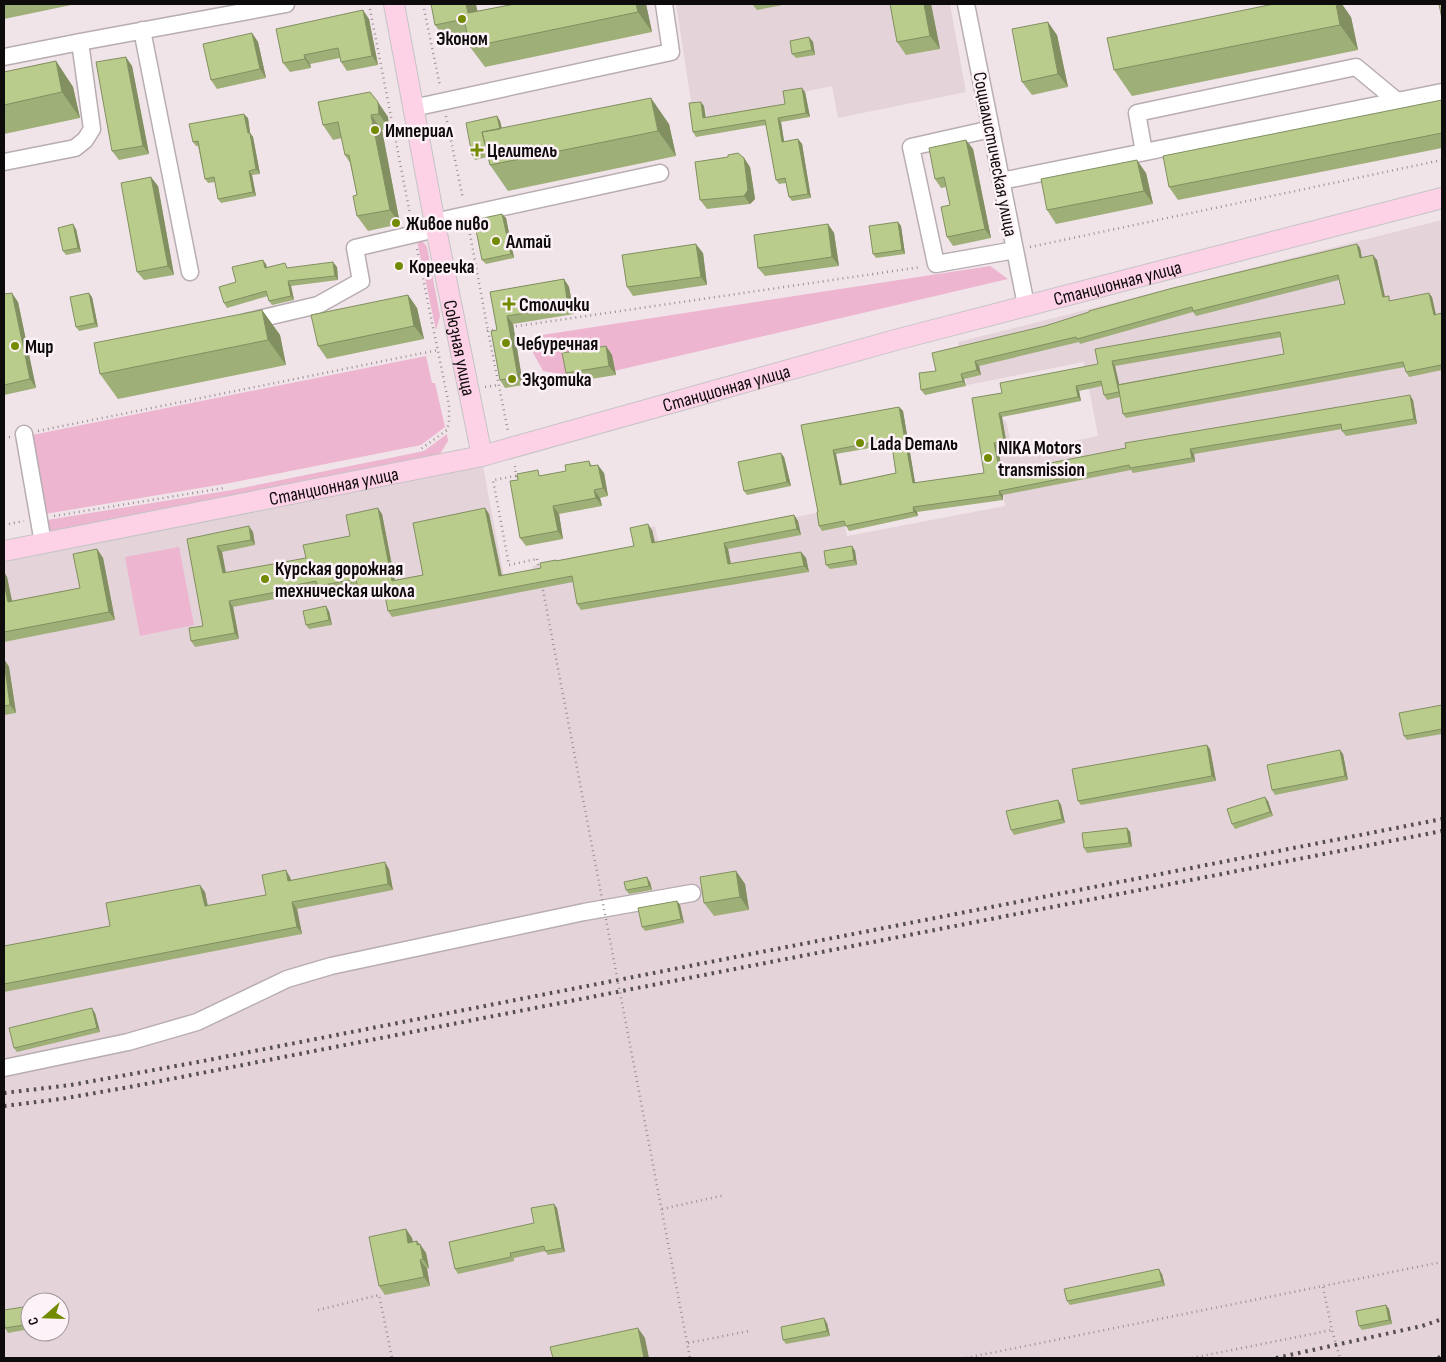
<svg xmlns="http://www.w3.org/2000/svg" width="1446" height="1362" font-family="'Sofia Sans Condensed',sans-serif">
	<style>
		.built { fill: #e5d3da; fill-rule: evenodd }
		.green { fill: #edb5cf }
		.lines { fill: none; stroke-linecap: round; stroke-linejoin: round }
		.minor-casing { stroke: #b8adb2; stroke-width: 19 }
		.major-casing { stroke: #c5c4c5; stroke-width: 22 }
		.path { stroke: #989093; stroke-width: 2.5; stroke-dasharray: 1 4; stroke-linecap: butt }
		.minor { stroke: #fff; stroke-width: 16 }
		.major { stroke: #fdd2e6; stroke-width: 20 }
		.rail { stroke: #544e51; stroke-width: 4; stroke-dasharray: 2.5 5; stroke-linecap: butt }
		.path-bridge { stroke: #989093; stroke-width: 2.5; stroke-dasharray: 1 4; stroke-linecap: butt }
		.wall { fill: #9faf78; fill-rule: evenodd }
		.shaded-wall { fill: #828f61 }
		.building { fill: #b9cc8b; stroke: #828f61; fill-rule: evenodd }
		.poi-dot { fill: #728b00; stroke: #fdf2f7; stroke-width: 2 }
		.labels { text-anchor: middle; stroke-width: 5; stroke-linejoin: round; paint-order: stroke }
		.poi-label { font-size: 19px; font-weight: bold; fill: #0e0b0c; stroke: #fdf2f7; text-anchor: start }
		.street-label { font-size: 19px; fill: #0e0b0c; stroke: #fdf2f7 }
	</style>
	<rect width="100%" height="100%" fill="#f0e4e9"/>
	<path class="built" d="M676 4H950L966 92 838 118 832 86 785 96 787 107 708 122 705 106 692 108Z
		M1442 220V1358H4V551L482 461 504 577 534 572 532 566 633 548 631 531 655 526 659 544 841 508 847 536 1005 506 999 471 984 473 971 399 994 394 999 422 1006 420 1013 453 1098 436 1084 362 967 385 958 342ZM30 1302H60V1332H30Z"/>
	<path class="green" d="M417 241 423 242 427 247 440 316 436 330Z
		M990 266 1008 279 584 378 543 371 531 349 542 335Z
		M426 356 432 383H435L445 427 421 445 230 483 45 514 32 435Z
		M447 434 448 441 440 454 434 458 49 533 47 520 232 490 424 451Z
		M179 547 194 625 140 636 125 557Z"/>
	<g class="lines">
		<defs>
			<path id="minor" d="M966 4 1026 305
				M142 30 190 272
				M4 57 80 42 286 4
				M413 108 671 52 664 4
				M991 129 911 147 936 264 1015 250
				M1144 152 1137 113 1356 67 1397 101
				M4 162 75 148 85 140 92 129 80 42
				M1001 181 1442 92
				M434 222 660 173
				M246 322 318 305 361 281 355 248 436 229
				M24 434 43 543
				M4 1068 128 1042 197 1022 287 979 331 966 584 912 692 893"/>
			<g id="major">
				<path id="s1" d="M394 4 436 229 482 456"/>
				<path id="s2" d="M4 551 482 456 899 339 1442 198"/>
			</g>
		</defs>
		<use href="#minor" class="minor-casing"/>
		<use href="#major" class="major-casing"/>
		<path class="path" d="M369 4 411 219
			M423 4 440 86
			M446 116 463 199
			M469 229 488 331
			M1030 247 1442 160
			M417 249 449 405V422L447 430 421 449
			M511 327 921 267
			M498 329 488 331 508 431
			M485 387 498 385
			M38 431 438 350
			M4 438 10 437
			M515 466 516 476 493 480 509 565 537 559
			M54 516 224 488
			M4 525 24 521
			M662 1209 725 1195
			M1323 1287 1332 1330 1340 1358
			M318 1310 379 1295 392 1358
			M688 1343 749 1331
			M966 1358 1442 1262
			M1192 1358 1332 1330"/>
		<use href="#minor" class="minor"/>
		<use href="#major" class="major"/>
		<path class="rail" d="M4 1093 71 1085 198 1062 1442 819
			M4 1106 61 1099 135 1086 1442 831
			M1276 1358 1422 1326 1442 1319
			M1438 1358 1442 1356"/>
		<path class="path-bridge" d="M537 559 539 570
			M542 585 690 1358"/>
	</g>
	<path class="wall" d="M4 4H76L4 19Z
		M515 4H646L652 32 485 67 470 47 469 41 450 45 435 25 478 11Z
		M752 4H788L757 10Z
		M890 4H931L940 49 906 55 897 42Z
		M1351 17 1358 50 1132 96 1114 70Z
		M369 19 378 65 347 71 341 62 340 58 310 64 311 68 290 72 283 63Z
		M252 33 258 42 266 78 217 89 211 80Z
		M1057 35 1068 87 1032 95 1022 82Z
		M809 37 813 42 815 55 796 58 792 54Z
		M56 61 73 87 80 118 4 134V72Z
		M132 66 149 154 119 160 112 151Z
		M370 92 388 117 389 128 382 130 400 224 368 231 357 216V195L350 163 345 155 342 138 333 140 323 125Z
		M805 92 810 117 781 122 784 142 798 139 802 144 811 198 792 201 789 197 786 183 779 184 776 180 766 125 696 137 693 132 704 106 706 117 785 104Z
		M1442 100V148L1178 200 1169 187Z
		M497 116 500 121 502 128 669 124 676 156 508 191 490 165 488 157 475 160 472 155Z
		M248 118 250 133 253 137 260 174 252 175 256 196 221 203 218 199 215 182 208 183 205 179 198 146H196L193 142Z
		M966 140 973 149 991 238 953 246 947 237 950 205 946 187 941 188 935 179Z
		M728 157 744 158 750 167 755 199 750 204 707 209 700 200Z
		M1146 173 1153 204 1056 224 1047 210Z
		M158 186 174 275 144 280 137 272Z
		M506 218 514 258 486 264 482 260Z
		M898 222 901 226 905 254 876 258 873 254Z
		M828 224 834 233 839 266 765 276 758 268Z
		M76 229 81 252 66 255 63 251Z
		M1357 244 1360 248 1362 258 1377 260 1385 297 1391 301 1432 297 1436 315 1442 313V370L1409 377 1406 372 1405 367 1126 418 1123 414 1120 397 1107 400 1104 395 1102 386 1079 391 1081 401 1002 417 1007 446 998 447 1002 472 1413 400 1417 424 1346 436 1342 431V429L1194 454 1195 462 1133 473 1131 470 1003 495V500L917 512 918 516 849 531 846 526 822 531 819 526 818 512 801 425 899 407 903 411 915 483 984 473 1002 393 1098 364 1345 304 1339 280 1196 316 1193 312 1080 344 1079 342 979 366 981 375 964 379 966 386 925 395 921 390 936 371 1045 326ZM1281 337 1284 354 1119 384 1115 366ZM887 445V447L891 452 893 451 896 473 842 484 836 454Z
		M703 253 707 285 633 296 627 287Z
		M266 264 267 268 337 267 338 280 291 286 294 300 272 305 269 301 268 296 227 308 224 303 236 282Z
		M564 279 569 287 574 314 513 324 523 385 505 388 500 380 497 330 490 292Z
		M4 294 18 302 36 388 4 395Z
		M408 295 417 308 424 339 327 359 318 346Z
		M92 297 98 327 79 331 76 327Z
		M262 310 280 335 286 365 118 399 100 374Z
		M606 346 612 355 616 375 572 382 566 373Z
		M784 457 791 486 747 495 744 491Z
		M589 461 592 466 604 473 608 496 600 498 602 506 559 514 563 539 526 546 520 538 518 480 566 471Z
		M485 508 489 514 502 575 541 568 556 560 557 561 634 546 652 530 655 542 794 515 798 521 801 535 728 549 731 564 801 552 806 558 809 572 581 610 577 604 573 582 392 617 388 611 384 591 362 596 358 590 357 585 322 592 318 587 295 592 296 595 233 607 239 639 195 647 191 641 203 626 187 539 253 532 255 545 222 552 226 573 306 558 350 536 382 514 395 580 423 575Z
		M852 546 855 551 857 565 830 569 826 565Z
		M97 549 103 558 115 620 4 642V572L7 577 12 601 80 588Z
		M329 611 332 625 309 629 306 625Z
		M4 659 9 667 16 713 4 715Z
		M1442 705V734L1407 740 1404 736Z
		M1210 749 1216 781 1081 805 1078 801Z
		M1343 754 1348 780 1275 795 1272 790Z
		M1058 800 1061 805 1065 823 1014 835 1011 830Z
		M1268 801 1273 816 1235 829 1232 824Z
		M1127 828 1130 832 1132 847 1087 853 1084 848Z
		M389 869 393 890 297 909 302 934 4 992V946L110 926 205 892 208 906 266 895 290 877 291 880Z
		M736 871 745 884 749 910 714 916 704 903Z
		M650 882 652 890 629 894 626 890Z
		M677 901 680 905 684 923 645 931 642 927Z
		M95 1013 100 1032 17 1052 14 1048Z
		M557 1208 565 1252 548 1255 545 1251 514 1258V1261L458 1274 455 1269 534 1223Z
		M406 1229 412 1238 413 1242 417 1241 426 1253 429 1268 427 1269 430 1286 385 1295 379 1286Z
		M1162 1274 1165 1286 1070 1305 1067 1301Z
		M1386 1305 1389 1309 1392 1324 1362 1330 1359 1326Z
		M30 1306V1329L8 1333 5 1328Z
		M827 1323 830 1336 786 1344 783 1340Z"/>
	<path class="shaded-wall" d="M466 4H476L482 34 468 13Z
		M636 4H646L652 32 638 12Z
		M924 4H931L940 49 930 36Z
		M1336 4H1342L1351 17 1358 50 1340 25Z
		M363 10 369 19 378 65 372 56Z
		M1048 22 1057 35 1068 87 1058 74Z
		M252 33 258 42 266 78 260 69Z
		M809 37 813 42 815 55 812 50Z
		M304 55 310 64 311 68 305 59Z
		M126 57 132 66 149 154 143 146Z
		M56 61 73 87 80 118 62 92Z
		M802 88 805 92 810 117 806 113Z
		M651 98 669 124 676 156 658 131Z
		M378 102 388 117 389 128 379 114Z
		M701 102 704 106 706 122 703 118Z
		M244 114 248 118 250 133 253 137 260 174 256 169 248 133Z
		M371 115 382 130 400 224 390 210Z
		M497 116 500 121 507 153 504 149Z
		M778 118 781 122 785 147 782 142Z
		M798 139 802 144 811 198 808 194Z
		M966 140 973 149 991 238 985 229Z
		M744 158 750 167 755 199 750 204 744 196Z
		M1137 160 1146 173 1153 204 1144 191Z
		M249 171 252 175 256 196 253 192Z
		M151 177 158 186 174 275 168 266Z
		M502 214 506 218 514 258 511 254Z
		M898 222 901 226 905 254 902 250Z
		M73 224 76 229 81 252 78 248Z
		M828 224 834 233 839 266 832 257Z
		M696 244 703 253 707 285 701 277Z
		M1357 244 1360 248 1363 263 1360 258Z
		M1373 255 1377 260 1386 302 1383 297Z
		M263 260 266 264 268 273 265 268Z
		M333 262 337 267 338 280 335 276Z
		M564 279 569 287 574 314 568 306Z
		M288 281 291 286 294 300 291 296Z
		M12 293 18 302 36 388 30 379Z
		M89 293 92 297 98 327 95 323Z
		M1429 293 1432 297 1437 320 1434 315Z
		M408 295 417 308 424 339 414 326Z
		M262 310 280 335 286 365 268 340Z
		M507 316 513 324 523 385 518 377Z
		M606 346 612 355 616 375 609 366Z
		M975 361 979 366 981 375 977 370Z
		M1112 361 1115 366 1122 397 1119 392Z
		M961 374 964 379 966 386 963 381Z
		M1076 386 1079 391 1081 401 1078 397Z
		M1410 395 1413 400 1417 424 1414 419Z
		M899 407 903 411 916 488 913 483Z
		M999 413 1002 417 1007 446 1004 441Z
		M994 443 998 447 1003 478 1000 473Z
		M1190 449 1194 454 1195 462 1192 458Z
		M833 450 836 454 843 490 840 485Z
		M781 453 784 457 791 486 787 482Z
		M598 465 604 473 608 496 603 488Z
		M594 490 600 498 602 506 596 498Z
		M999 491 1003 495V500L1000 495Z
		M553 506 559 514 563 539 558 531Z
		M913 507 917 512 918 516 914 512Z
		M378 508 382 514 396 587 392 581Z
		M485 508 489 514 503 582 499 576Z
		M794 515 798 521 801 535 797 529Z
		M648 524 652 530 656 548 652 543Z
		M249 526 253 532 255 545 251 540Z
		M724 543 728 549 732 570 728 564Z
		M217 546 222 552 227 579 223 573Z
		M852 546 855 551 857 565 854 560Z
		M97 549 103 558 115 620 109 612Z
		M801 552 806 558 809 572 804 566Z
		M4 572 7 577 14 611 8 602 4 582Z
		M291 586 295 592 296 595 292 589Z
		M229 601 233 607 239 639 235 633Z
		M326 606 329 611 332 625 329 620Z
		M4 659 9 667 16 713 10 705Z
		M1207 745 1210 749 1216 781 1212 776Z
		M1340 750 1343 754 1348 780 1345 776Z
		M1265 797 1268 801 1273 816 1270 812Z
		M1058 800 1061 805 1065 823 1062 819Z
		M1127 828 1130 832 1132 847 1129 843Z
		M385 862 389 869 393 890 388 884Z
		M286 870 290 877 293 888 288 881Z
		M736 871 745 884 749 910 740 897Z
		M647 877 650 882 652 890 649 886Z
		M200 885 205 892 209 913 205 906Z
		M677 901 680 905 684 923 681 919Z
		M292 902 297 909 302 934 297 927Z
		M92 1008 95 1013 100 1032 97 1028Z
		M554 1204 557 1208 565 1252 562 1248Z
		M406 1229 412 1238 415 1252 408 1243Z
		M417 1241 421 1247 420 1244 426 1253 429 1268 423 1259Z
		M420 1260 427 1269 430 1286 424 1277Z
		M1159 1269 1162 1274 1165 1286 1162 1281Z
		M1386 1305 1389 1309 1392 1324 1389 1320Z
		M824 1318 827 1323 830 1336 827 1331Z
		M638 1328 645 1338 649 1358H644Z"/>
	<path class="building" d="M431 4H466L468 13 515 4H636L638 12 470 47 464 19 435 25Z
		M890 4H924L930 36 897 42Z
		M1274 4H1336L1340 25 1114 70 1107 38Z
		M1439 4H1442V19Z
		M363 10 372 56 341 62 338 48 304 55 305 59 283 63 276 29Z
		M1048 22 1058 74 1022 82 1012 29Z
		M252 33 260 69 211 80 203 44Z
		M809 37 812 50 792 54 790 41Z
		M126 57 143 146 112 151 96 62Z
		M56 61 62 92 4 105V72Z
		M802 88 806 113 778 118 782 142 798 139 808 194 789 197 785 178 776 180 765 120 693 132 689 103 701 102 703 118 785 104 783 91Z
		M370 92 378 102 379 114 371 115 390 210 357 216 353 196 357 195 349 155H345L338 122 323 125 318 102Z
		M651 98 658 131 490 165 482 132Z
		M1442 100V133L1169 187 1163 156Z
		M244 114 248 133H250L256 169 249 171 253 192 218 199 214 177 205 179 198 141 193 142 189 124Z
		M497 116 500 129 482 132 487 152 472 155 466 123Z
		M966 140 985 229 947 237 941 207 950 205 944 177 935 179 929 148Z
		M738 153 744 158 748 190 744 196 700 200 695 162 728 157V155Z
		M1137 160 1144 191 1047 210 1041 179Z
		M151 177 168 266 137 272 121 183Z
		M502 214 511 254 482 260 474 220Z
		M898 222 902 250 873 254 869 226Z
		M73 224 78 248 63 251 58 228Z
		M828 224 832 257 758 268 754 235Z
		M696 244 701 277 627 287 622 255Z
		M1357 244 1360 258 1373 255 1383 297 1389 296V301L1429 293 1434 315 1442 313V369L1441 365 1406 372 1403 362 1123 414 1118 385 1284 354 1280 332 1112 361 1119 392 1104 395 1101 381 1076 386 1078 397 999 413 1004 441 994 443 1000 473 1126 448 1125 443 1410 395 1414 419 1342 431 1341 424 1190 449 1192 458 1130 468 1129 465 999 491 1000 495 913 507 914 512 846 526 844 521 819 526 817 512H818L801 425 899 407 913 483 984 473 972 398 1002 393 1000 383 1098 364 1095 349 1345 304 1338 275 1193 311 1192 307 1077 339 1076 337 975 361 977 370 961 374 963 381 921 390 919 373 936 371 932 353 1045 326 1089 312V311L1173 288ZM886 440 887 447 892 446 896 473 840 485 833 450Z
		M263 260 265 268 285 263 287 268 333 262 335 276 288 281 291 296 269 301 266 291 224 303 219 287 236 282 232 267Z
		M564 279 568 306 507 316 518 377 500 380 491 331 497 330 490 292Z
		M12 293 30 379 4 385V294Z
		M89 293 95 323 76 327 70 297Z
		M408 295 414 326 318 346 311 315Z
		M262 310 268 340 100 374 94 343Z
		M606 346 609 366 566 373 562 353Z
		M781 453 787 482 744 491 738 462Z
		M589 461 590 466 598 465 603 488 594 490 596 498 553 506 558 531 520 538 510 481 518 480 517 474 538 470 539 476 566 471 565 465Z
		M378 508 392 581 423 575 413 523 485 508 499 576 541 568 540 563 556 560V561L634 546 630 528 648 524 652 543 794 515 797 529 724 543 728 564 801 552 804 566 577 604 572 576 388 611 383 585 358 590 356 579 318 586 316 581 291 586 292 589 229 601 235 633 191 641 189 628 203 626 187 539 249 526 251 540 217 546 223 573 306 558 303 545 350 536 346 515Z
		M852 546 854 560 826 565 824 551Z
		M97 549 109 612 4 632V582L8 602 80 588 73 554Z
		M326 606 329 620 306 625 303 611Z
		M4 661 10 705 4 706Z
		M1442 705V729L1404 736 1399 713Z
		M1207 745 1212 776 1078 801 1072 769Z
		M1340 750 1345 776 1272 790 1267 765Z
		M1265 797 1270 812 1232 824 1227 809Z
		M1058 800 1062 819 1011 830 1006 811Z
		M1127 828 1129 843 1084 848 1082 833Z
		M385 862 388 884 292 902 297 927 4 984V946L110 926 106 903 200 885 205 906 266 895 262 875 286 870 288 881Z
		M736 871 740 897 704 903 700 877Z
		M647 877 649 886 626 890 624 882Z
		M677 901 681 919 642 927 638 908Z
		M92 1008 97 1028 14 1048 9 1028Z
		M554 1204 562 1248 545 1251 544 1246 510 1253 511 1257 455 1269 449 1242 534 1223 531 1208Z
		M406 1229 408 1243 417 1241V1245L420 1244 423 1259 420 1260 424 1277 379 1286 369 1237Z
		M1159 1269 1162 1281 1067 1301 1064 1289Z
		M1386 1305 1389 1320 1359 1326 1356 1311Z
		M30 1306V1324L5 1328 4 1321V1310Z
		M824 1318 827 1331 783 1340 781 1327Z
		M638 1328 644 1358H553L550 1347Z"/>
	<g class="poi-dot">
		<circle cx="462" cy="19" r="5"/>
		<circle cx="375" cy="130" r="5"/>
		<path d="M474.5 142.5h5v5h5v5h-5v5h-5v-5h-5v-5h5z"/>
		<circle cx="396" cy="223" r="5"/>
		<circle cx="496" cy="241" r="5"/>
		<circle cx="399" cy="266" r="5"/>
		<path d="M506.5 296.5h5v5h5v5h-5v5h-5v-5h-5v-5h5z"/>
		<circle cx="506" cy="343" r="5"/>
		<circle cx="15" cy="346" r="5"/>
		<circle cx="512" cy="379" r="5"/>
		<circle cx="860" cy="443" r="5"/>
		<circle cx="988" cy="458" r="5"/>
		<circle cx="265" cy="579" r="5"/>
	</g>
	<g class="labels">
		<g class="poi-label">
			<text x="462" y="45" text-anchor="middle">Эконом</text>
			<text x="385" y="137">Империал</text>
			<text x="487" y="157">Целитель</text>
			<text x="406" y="230">Живое пиво</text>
			<text x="506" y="248">Алтай</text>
			<text x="409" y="273">Кореечка</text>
			<text x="519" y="311">Столички</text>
			<text x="516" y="350">Чебуречная</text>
			<text x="25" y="353">Мир</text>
			<text x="522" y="386">Экзотика</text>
			<text x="870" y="450">Lada Dеталь</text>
			<text x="998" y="454">NIKA Motors<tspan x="998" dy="22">transmission</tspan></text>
			<text x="275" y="575">Курская дорожная<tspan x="275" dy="22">техническая школа</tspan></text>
		</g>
		<g class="street-label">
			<text transform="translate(996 154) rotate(79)" y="7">Социалистическая улица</text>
			<text dy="7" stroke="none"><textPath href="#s2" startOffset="1146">Станционная улица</textPath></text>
			<text dy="7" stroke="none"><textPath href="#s1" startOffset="350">Союзная улица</textPath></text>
			<text dy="7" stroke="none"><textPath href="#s2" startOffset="741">Станционная улица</textPath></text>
			<text dy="7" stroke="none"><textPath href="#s2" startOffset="336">Станционная улица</textPath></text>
		</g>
	</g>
	<rect width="1446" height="1362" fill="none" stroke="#0e0b0c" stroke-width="10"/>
	<g transform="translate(45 1317) rotate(250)"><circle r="24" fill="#fdf2f7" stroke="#9d9699"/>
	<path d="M0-4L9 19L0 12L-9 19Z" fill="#728b00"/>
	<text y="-8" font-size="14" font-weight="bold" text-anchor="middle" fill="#0e0b0c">С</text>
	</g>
</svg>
